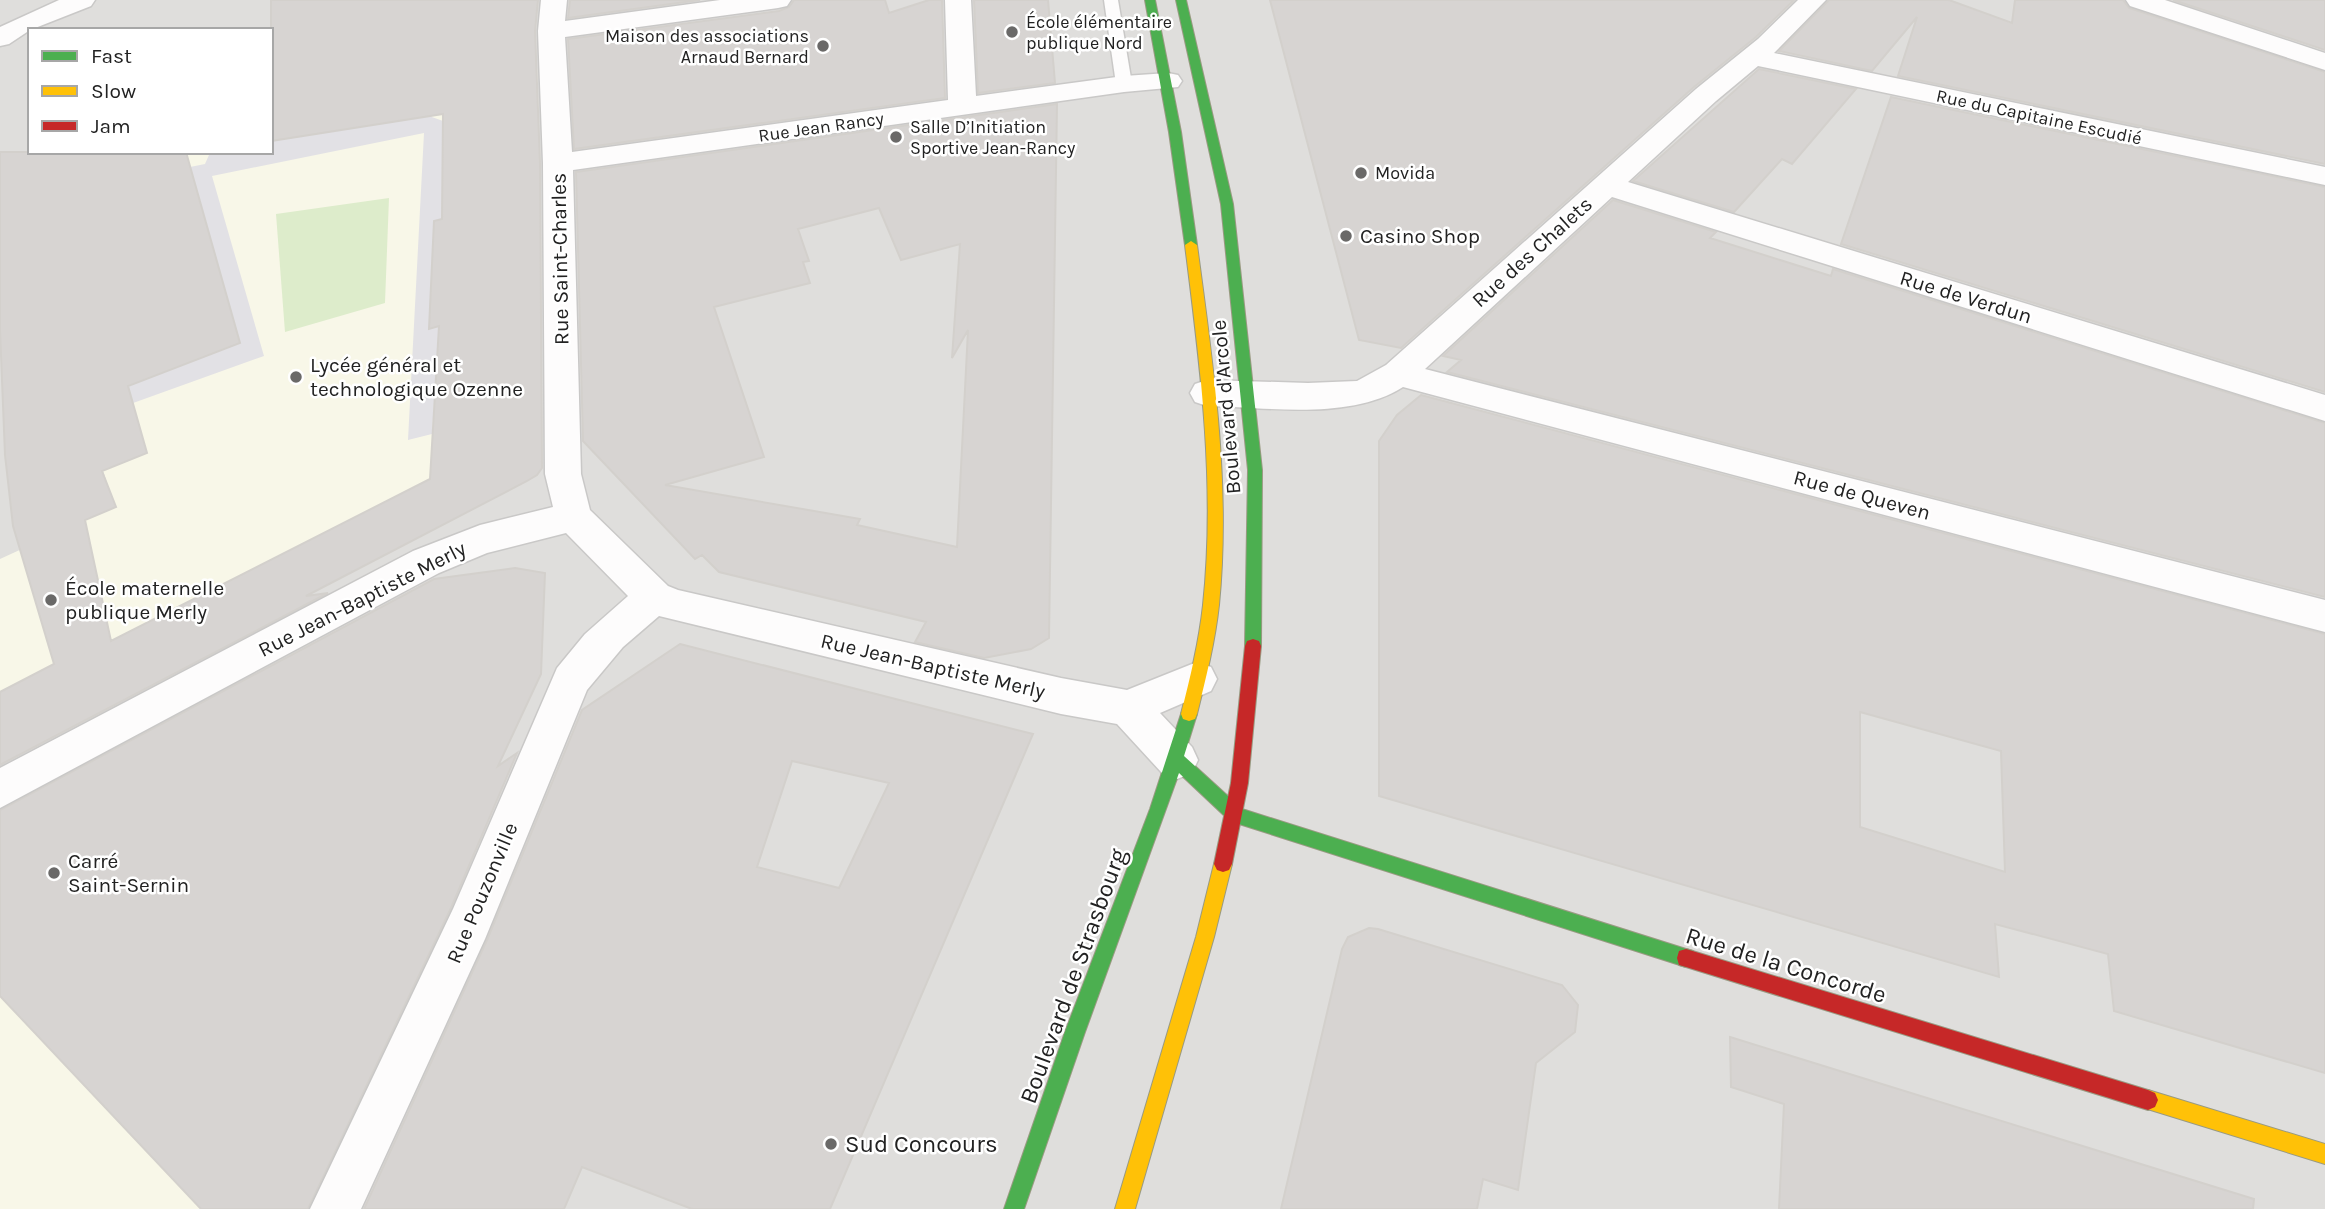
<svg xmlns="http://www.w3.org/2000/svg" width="2325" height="1209" font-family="Karla,sans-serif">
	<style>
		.residential { fill: #dfdedc; fill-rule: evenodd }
		.education { fill: #f8f7e8 }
		.grass { fill: #ddeccb }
		.plaza { fill: #e2e1e5 }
		.building { fill: #d7d4d2; stroke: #d3d0cc; stroke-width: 2; fill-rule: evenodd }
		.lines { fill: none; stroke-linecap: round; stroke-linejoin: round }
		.lane-casing { stroke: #c9c8c7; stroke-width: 3 }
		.street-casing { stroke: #c9c8c7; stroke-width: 3 }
		.fast-casing { stroke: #999a82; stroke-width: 2 }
		.slow-casing { stroke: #999a82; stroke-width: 2 }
		.jam-casing { stroke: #999a82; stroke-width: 2 }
		.lane { fill: #fdfcfc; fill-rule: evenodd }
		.street { fill: #fdfcfc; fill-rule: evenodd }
		.fast { fill: #4caf50; fill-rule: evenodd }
		.slow { fill: #ffc107; fill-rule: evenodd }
		.jam { fill: #c62828; fill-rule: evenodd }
		.poi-dot { fill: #6a6968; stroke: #fff; stroke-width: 2.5 }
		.labels { text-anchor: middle; stroke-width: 5; stroke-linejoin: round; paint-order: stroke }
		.far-poi-label { font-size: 18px; fill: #222; stroke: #fff; text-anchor: start }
		.far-street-label { font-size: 18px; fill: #222; stroke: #fff }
		.poi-label { font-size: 21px; fill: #222; stroke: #fff; text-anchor: start }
		.street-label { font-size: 21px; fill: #222; stroke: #fff }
		.near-street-label { font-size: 24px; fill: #222; stroke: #fff }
		.near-poi-label { font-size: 24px; fill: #222; stroke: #fff; text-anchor: start }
	</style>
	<rect width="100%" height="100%" fill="#f0eeeb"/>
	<path class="residential" d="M0 0H2325V1209H0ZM30 30H271V152H30Z"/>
	<path class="education" d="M537 67 539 124 534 125 542 459 537 475 0 757V559L85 520 109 489 88 424 90 152H271V83L361 94Z
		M0 996 201 1209H0Z"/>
	<path class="grass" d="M389 198 385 303 285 332 276 214Z"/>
	<path class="plaza" d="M429 116 443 121 442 219 434 221 429 328 439 326 432 434 408 440 424 133 212 176 264 356 122 407 118 390 240 343 194 180 160 173 205 164 209 155 215 152H271V141Z"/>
	<path class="building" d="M271 0H538L535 31 540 163 542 468 537 475 527 481 306 596 328 593 0 765V692L54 664 13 526 5 455 0 330V152H186L240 343 128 386 147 453 102 471 116 507 85 520 111 641 430 479 439 326 429 329 434 221 442 219 443 114 271 141Z
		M570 0H700L568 18Z
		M794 0H885L889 13 929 0H942L945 98 574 149 568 39 779 11 789 7Z
		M974 0H1048L1055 83 978 93Z
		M1270 0H1794L1756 37 1694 87 1401 348 1359 340Z
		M1829 0H1949L2012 23 2015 0H2123L2129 8 2325 72V164L1898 76 1917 17 1872 71 1779 51Z
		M2173 0H2325V50Z
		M1759 69 1856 89 1792 164 1782 159 1734 212 1633 181Z
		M1891 97 2325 187V392L1841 244Z
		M1057 104 1049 638 1031 649 984 658 915 642 926 622 719 572 702 555 695 559 583 441 576 172ZM879 208 901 260 960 244 952 358 968 330 957 547 857 525 860 519 665 485 764 457 714 307 810 283 803 262 809 261 798 229Z
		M1613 200 1716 232 1710 238 1831 276 1833 269 2325 423V597L1447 372 1461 360 1443 356Z
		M1421 395 2325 634V1073L2114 1011 2108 954 1995 924 1999 977 1379 796V441L1397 415ZM1860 712 2001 751 2005 872 1860 827Z
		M515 568 545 573 541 674 498 766 517 753 451 908 308 1209H201L0 996V810L434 579Z
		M680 644 1033 734 830 1209H692L582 1167 564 1209H364L487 940 582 710ZM792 761 889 783 839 888 757 867Z
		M1369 928 1378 929 1562 985 1578 1005 1575 1032 1536 1063 1518 1190 1483 1179 1477 1209H1281L1342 949 1348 937Z
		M1730 1037 2254 1199 2253 1209H1779L1784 1104 1731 1087Z"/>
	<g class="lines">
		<defs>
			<path id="lane" d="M1104 0H1118L1132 84 1129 87 1124 89 1116 84Z"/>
			<path id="street" d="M59 0H95L91 6 30 30 9 44 0 46V27Z
				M541 0H567L565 21 720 0H791L787 6 778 8 565 37 572 152 948 100 945 0H971L976 96 1124 76 1168 73 1178 75 1182 81 1178 87 1124 92 573 170 581 474 590 510 668 586 678 590 1061 678 1127 690 1197 662 1211 667 1217 679 1211 691 1160 713 1192 747 1198 760 1192 773 1177 779 1162 773 1117 724 1061 714 659 616 623 647 587 690 485 939 361 1209H310L453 909 557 668 585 634 628 596 566 533 487 553 439 573 0 808V768L413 551 480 525 553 507 545 474 543 163 538 31Z
				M1798 0H1826L1774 53 2325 167V185L1758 66 1716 101 1628 182 2325 395V421L1612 197 1425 369 2325 600V632L1403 387C1350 421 1267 407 1207 406L1195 402 1190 393 1195 384 1207 380 1308 383 1357 381 1386 365 1696 89 1758 39Z
				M2126 0H2165L2325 53V70L2130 6Z"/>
			<path id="fast" d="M1145 0H1155L1181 132 1197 245 1191 249 1185 245 1169 132Z
				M1176 0H1186L1233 204 1262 470 1261 646 1259 651 1253 653 1247 651 1245 646 1248 470 1221 204Z
				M1189 707 1195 709 1197 714 1184 756 1242 809 1686 949 1693 951 1695 958 1693 965 1686 967 1236 823 1230 821 1179 773 1085 1032 1024 1209H1004L1065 1032 1150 809 1181 714 1183 709Z"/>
			<path id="slow" d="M1191 241 1197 245C1213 364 1231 484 1219 605 1215 642 1206 678 1197 714L1195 719 1189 721 1183 719 1181 714C1190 678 1199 642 1203 605 1216 484 1200 364 1185 245Z
				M1223 856 1229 858 1232 864 1214 937 1135 1209H1115L1196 937 1214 864 1217 858Z
				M2148 1090 2325 1144V1164L2141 1107 2138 1100 2141 1093Z"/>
			<path id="jam" d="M1253 639 1259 641 1261 646 1248 783 1232 864 1229 870 1223 872 1217 870 1214 864 1231 783 1245 646 1247 641Z
				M1686 949 2148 1090 2155 1093 2158 1100 2155 1107 2148 1110 1686 967 1679 965 1677 958 1679 951Z"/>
		</defs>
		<use href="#lane" class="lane-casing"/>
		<use href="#street" class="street-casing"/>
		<use href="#fast" class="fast-casing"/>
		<use href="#slow" class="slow-casing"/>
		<use href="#jam" class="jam-casing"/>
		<use href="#lane" class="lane"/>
		<use href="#street" class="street"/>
		<use href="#fast" class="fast"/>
		<use href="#slow" class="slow"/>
		<use href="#jam" class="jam"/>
	</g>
	<g class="poi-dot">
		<circle cx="1012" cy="32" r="7"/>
		<circle cx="823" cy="46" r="7"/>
		<circle cx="896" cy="137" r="7"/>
		<circle cx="1361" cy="173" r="7"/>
		<circle cx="1346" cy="236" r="7"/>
		<circle cx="296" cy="377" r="7"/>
		<circle cx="51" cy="600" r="7"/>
		<circle cx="54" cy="873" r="7"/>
		<circle cx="831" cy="1144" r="7"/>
	</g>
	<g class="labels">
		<g class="far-poi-label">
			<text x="1026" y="28">École élémentaire<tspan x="1026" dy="21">publique Nord</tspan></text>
			<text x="809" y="42" text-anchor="end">Maison des associations<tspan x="809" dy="21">Arnaud Bernard</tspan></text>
			<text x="910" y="133">Salle D’Initiation<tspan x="910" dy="21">Sportive Jean-Rancy</tspan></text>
			<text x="1375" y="179">Movida</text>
		</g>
		<g class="far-street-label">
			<text transform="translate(2039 117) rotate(12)" y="6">Rue du Capitaine Escudié</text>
			<text transform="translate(821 127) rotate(-8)" y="6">Rue Jean Rancy</text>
		</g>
		<g class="poi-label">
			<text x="1360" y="243">Casino Shop</text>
			<text x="310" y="372">Lycée général et<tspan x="310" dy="24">technologique Ozenne</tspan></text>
			<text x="65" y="595">École maternelle<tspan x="65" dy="24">publique Merly</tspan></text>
			<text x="68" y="868">Carré<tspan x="68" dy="24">Saint-Sernin</tspan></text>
		</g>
		<g class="street-label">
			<text transform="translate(1532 252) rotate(-42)" y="7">Rue des Chalets</text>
			<text transform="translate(560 259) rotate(-91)" y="7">Rue Saint-Charles</text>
			<text transform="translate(1966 297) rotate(17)" y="7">Rue de Verdun</text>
			<text transform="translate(1226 407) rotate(-95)" y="7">Boulevard d'Arcole</text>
			<text transform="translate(1862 495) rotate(15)" y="7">Rue de Queven</text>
			<text transform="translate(362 599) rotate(-27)" y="7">Rue Jean-Baptiste Merly</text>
			<text transform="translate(933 666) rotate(13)" y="7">Rue Jean-Baptiste Merly</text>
			<text transform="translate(482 893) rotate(-67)" y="7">Rue Pouzonville</text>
		</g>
		<g class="near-street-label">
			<text transform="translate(1786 965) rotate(17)" y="8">Rue de la Concorde</text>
			<text transform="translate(1073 976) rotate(-70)" y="8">Boulevard de Strasbourg</text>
		</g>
		<g class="near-poi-label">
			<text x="845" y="1152">Sud Concours</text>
		</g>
	</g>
	<rect x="28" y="28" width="245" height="126" fill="#ffffff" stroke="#a7a7a7" stroke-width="2"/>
	<rect x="42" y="51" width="35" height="10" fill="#4caf50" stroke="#a7a7a7" stroke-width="2"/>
	<text x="91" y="63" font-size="21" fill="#222222">Fast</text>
	<rect x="42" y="86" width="35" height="10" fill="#ffc107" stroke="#a7a7a7" stroke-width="2"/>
	<text x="91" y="98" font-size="21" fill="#222222">Slow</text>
	<rect x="42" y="121" width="35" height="10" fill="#c62828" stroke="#a7a7a7" stroke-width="2"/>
	<text x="91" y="133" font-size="21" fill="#222222">Jam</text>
</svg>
